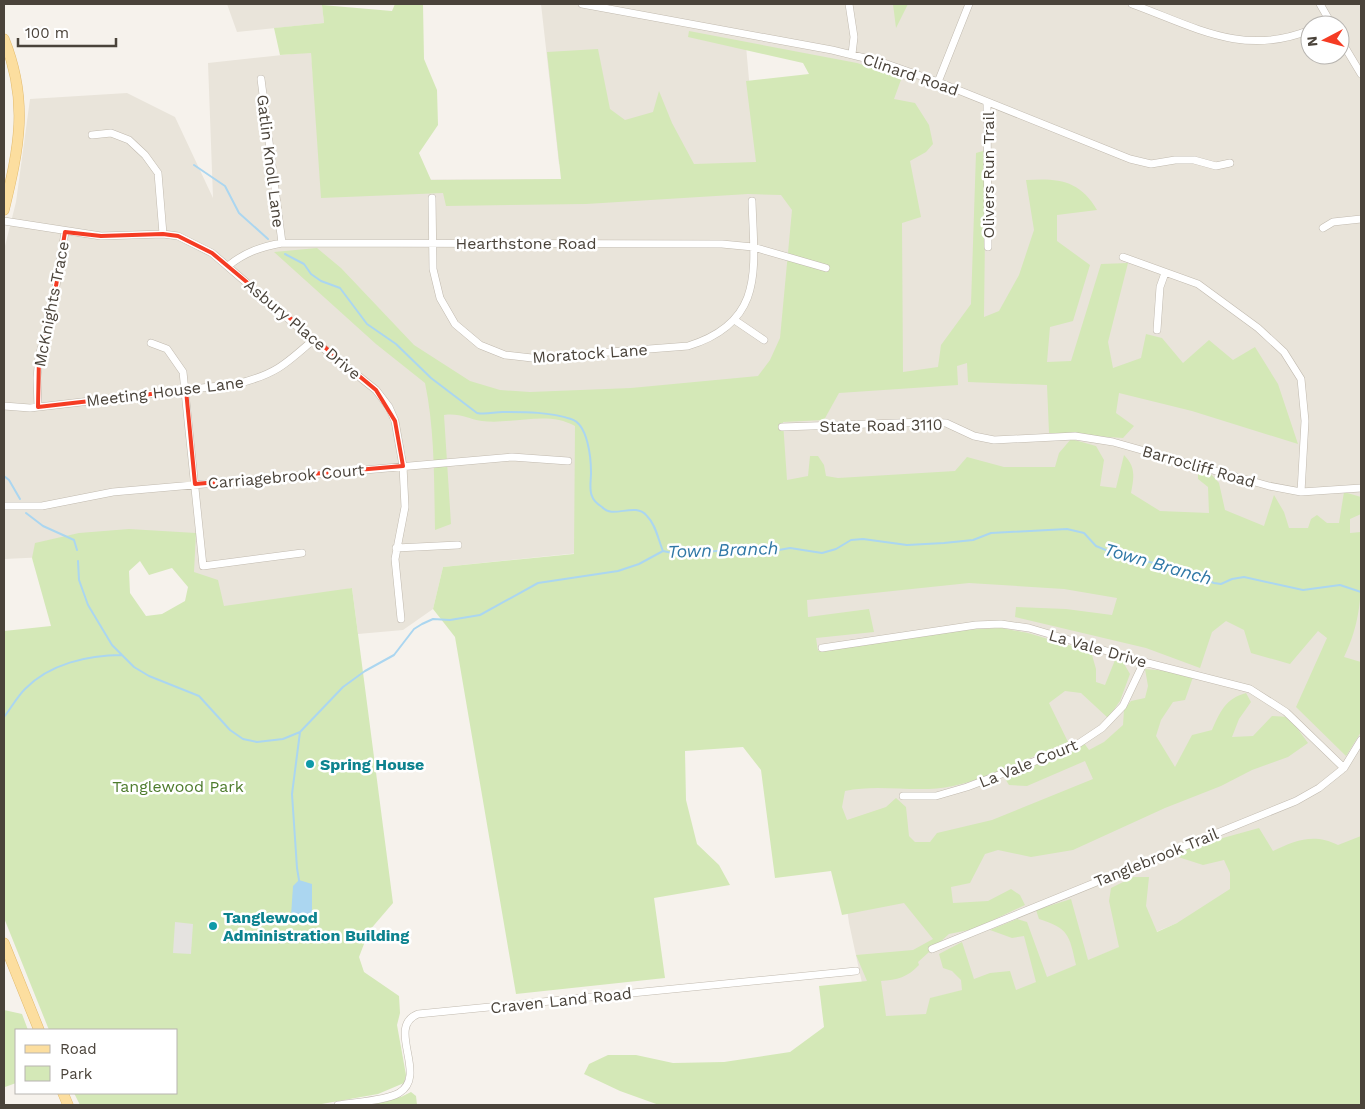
<svg xmlns="http://www.w3.org/2000/svg" width="1365" height="1109" font-family="'Work Sans',sans-serif">
	<style>
		.residential { fill: #e9e4da; fill-rule: evenodd }
		.green { fill: #d4e8b7; fill-rule: evenodd }
		.parking { fill: #e5e3e0 }
		.water { fill: #abd6f0 }
		.lines { fill: none; stroke-linecap: round; stroke-linejoin: round }
		.stream { stroke: #abd6f0; stroke-width: 2 }
		.minor-casing { stroke: #c1baaf; stroke-width: 8 }
		.primary-casing { stroke: #e2bb6e; stroke-width: 11 }
		.minor { stroke: #fff; stroke-width: 7 }
		.primary { stroke: #fcde9f; stroke-width: 10 }
		.marked { fill: none; stroke: #f53c24; stroke-width: 4; stroke-linejoin: round }
		.culture-dot { fill: #0f9aa8; stroke: #fff; stroke-width: 2 }
		.labels { text-anchor: middle; stroke-width: 5; stroke-linejoin: round; paint-order: stroke }
		.street-label { font-size: 16px; fill: #4a433a; stroke: #fff }
		.culture-label { font-size: 16px; font-weight: bold; fill: #0d838f; stroke: #fff; text-anchor: start }
		.park-label { font-size: 16px; fill: #4e7c2d; stroke: #fff }
		.water-label { font-size: 18px; font-style: italic; fill: #3078a6; stroke: #fff }
	</style>
	<rect width="100%" height="100%" fill="#f6f2ec"/>
	<path class="residential" d="M227 4H322L324 23 237 32Z
		M541 4H1361V846L934 1025H871L849 923 817 702 579 553 443 567 433 609 403 630 358 634 352 588 226 615 177 551 4 559V250L16 202 30 99 127 93 175 117 213 198 208 63 311 52 322 180 600 179 559 164ZM1310 25H1340V55H1310ZM746 46 883 74 758 180Z"/>
	<path class="green" d="M395 4H423L424 59 437 90 438 125 419 153 431 180 561 179 547 52 598 49 610 109 625 120 653 112 659 91 672 123 694 164 756 162 746 81 809 74 803 63 688 37 689 31 857 63 902 77 894 99 915 103 929 125 933 144 926 152 910 161 921 217 902 223 903 372 938 367 941 345 971 304 976 153 986 150 984 317 999 311 1019 275 1034 230 1026 180C1058 178 1080 180 1097 210L1057 215V241L1090 265 1073 321 1050 327 1047 362 1071 361 1101 264 1128 263 1108 342 1113 368 1141 358 1146 334 1162 338 1183 363 1209 340 1233 360 1255 347 1278 384 1298 444 1192 411 1119 393 1116 413 1134 426 1123 438 1049 433 1047 385 968 382 967 363 957 366 958 385 839 393 824 420 783 422 787 480 808 476 810 456H818L824 465 826 476 838 478 955 471 967 457 1004 467H1055L1059 453 1071 439 1096 446 1104 460 1100 486 1116 488 1124 455C1136 467 1134 477 1131 493L1160 511 1209 513 1208 487 1198 479V474L1210 473 1219 483 1225 510 1264 526 1274 495 1284 512 1289 528H1308L1311 519 1317 515 1327 523H1339L1344 492 1361 497V514L1350 519V533L1361 532C1361 578 1365 614 1344 657L1361 662V732L1346 756 1296 707 1327 638 1318 631 1290 664 1251 653 1244 630 1226 621 1212 632 1200 668 1146 648 1015 617 1016 607 1066 609 1112 615 1117 598 1064 589 969 583 807 600 808 617 869 609 874 632 816 638 818 651 959 630 1001 628 1028 633 1082 649 1092 655 1096 669V682L1105 685 1115 660 1123 662 1130 674 1120 701 1108 718 1081 693 1065 691 1049 703 1068 742C1030 757 993 777 953 786 917 794 881 783 845 791L842 807 847 820 886 807 896 798 906 807 909 836 915 842H930L937 833 992 820 1093 779 1085 761 1027 786 1009 785 1004 777 1084 743 1089 750 1104 742 1123 725 1124 710 1131 701 1145 698 1148 686 1145 669 1169 671 1193 677 1185 700 1173 702 1161 720 1156 736 1175 767 1192 735 1212 730C1220 712 1225 699 1246 693L1251 702 1239 719 1232 737 1253 736 1272 716 1289 717 1308 743 1288 757 1252 770 1221 786 1165 808 1073 850 1031 857 998 850 985 854 970 883 951 887 953 903 988 901 1011 889 1020 895 1025 905 974 929 949 934 918 962 919 965C908 977 897 980 881 981L886 1016 926 1014 930 998 962 990 961 980 952 971 943 968 939 954 962 942 974 979 990 973 1010 971 1016 990 1036 982 1024 936 1012 938 990 930 1017 919 1027 922 1047 977 1076 965C1069 934 1069 929 1039 919L1036 910 1071 899 1088 960 1119 947 1109 901 1111 888 1133 877H1149L1146 906 1157 932 1177 923 1230 889V873L1224 860 1203 865 1175 856 1183 849 1259 828 1273 851C1296 840 1314 833 1338 845L1361 836V1105H659L620 1091 584 1074 589 1064 608 1055H636L673 1063 724 1062 790 1052 824 1027 819 986 867 981 856 955 913 950 933 939 904 903 842 915 831 871 775 878 761 770 743 747 685 751 686 800 697 844 719 865 730 885 654 898 665 978 516 994 455 637 433 609 443 567 574 554 575 426C547 410 513 425 482 421 467 419 461 413 444 415L451 524 435 530C434 481 435 431 425 383L376 344 274 252 317 248 341 268 414 345 470 381 500 390 530 392 631 388 758 376 770 360 780 338 792 210 781 195 748 194 586 204 446 206 443 193 321 198 311 53 280 55 274 28 324 23 322 5 392 11Z
		M893 4H908L896 28Z
		M129 529 196 533 194 572 218 580 224 606 352 588 393 903 369 931 359 957 364 972 399 996 400 1013 397 1025 406 1075 404 1083 378 1094 316 1105H80L74 1093H176V1030H49L4 918V631L51 626 32 558 35 543 79 533ZM140 561 149 575 172 568 188 587 185 601 162 614 146 616 130 593 129 571Z
		M4 1010 22 1014 28 1030H16V1083L5 1087Z
		M411 1092 416 1096 417 1105H349L401 1097Z"/>
	<path class="parking" d="M175 922 193 924 191 954 173 953Z"/>
	<path class="water" d="M299 880 312 884V915L308 919H293L291 916 293 886Z"/>
	<g class="lines">
		<path class="stream" d="M194 165 225 186 239 213 268 239
			M285 254 304 264 311 274 321 281 340 288 367 324 396 344 431 378 477 413C486 415 494 412 503 412 526 412 550 412 571 419 588 424 591 458 591 473 591 480 589 490 592 496 593 500 599 505 602 507 613 520 635 501 647 516 656 525 658 539 663 551
			M4 476 9 480 20 499
			M26 513 43 526 74 540 77 550
			M78 561 79 580 88 605 112 645 134 667 149 676 199 696 230 730 243 739 257 742 283 739 300 732 343 687 365 671 394 655 414 629 422 624 433 619 450 620 480 615 538 583 618 571 639 564 663 551 677 554 743 549 762 553 790 548 822 553 836 549 851 540 863 539 907 545 944 543 973 540 991 533 1067 529 1084 533 1096 546 1113 553 1174 568 1214 583 1221 584 1232 579 1244 577 1303 590 1340 585 1361 592
			M4 717C11 708 17 697 25 689 49 664 88 655 122 655
			M299 880 297 868 292 794 300 732"/>
		<defs>
			<path id="minor" d="M582 4 832 50 881 62 938 82 1130 159 1151 164 1175 160H1194L1216 166 1230 163
				M849 4 854 37 852 54
				M1132 4C1195 27 1243 57 1310 30
				M1320 4 1332 25
				M1323 25 1330 22
				M1340 39 1361 74
				M261 79 282 243
				M938 82 969 4
				M987 102 988 247
				M92 135 111 133 129 140 145 155 158 173 163 234
				M432 198 433 269 440 298 455 324 480 345 505 355 532 358 688 346C766 322 754 268 752 201
				M4 221 101 236 163 234 178 236 212 253 313 340 376 390 389 407 395 421 403 466 405 507 395 559 401 619
				M1323 228 1333 222 1361 219
				M1123 257 1198 284 1258 328 1284 352 1301 379 1305 421 1301 492
				M228 266C245 252 261 247 282 243L722 244 753 247 826 268
				M736 321 764 340
				M1157 330 1160 287 1165 273
				M151 343 167 349 183 372 203 566 302 553
				M4 406 30 408 236 384C274 375 285 365 313 340
				M38 407 37 378 39 356 52 310 65 232
				M782 427 926 422 946 423 974 436 994 440 1075 436 1113 442 1269 486 1301 492 1361 488
				M4 506H42L113 492 512 457 568 461
				M396 548 458 545
				M822 648 976 625 1001 624 1029 628 1144 662 1250 689 1286 712 1344 768
				M903 796H936L967 787 1075 746 1102 728 1123 706 1144 662
				M932 949 1296 801 1319 788 1344 768 1361 740
				M338 1105C354 1102 385 1101 399 1093 429 1075 385 1027 418 1014L856 971"/>
			<path id="primary" d="M4 39C29 101 19 148 4 210
				M4 943 39 1030
				M63 1093 68 1105"/>
		</defs>
		<use href="#minor" class="minor-casing"/>
		<use href="#primary" class="primary-casing"/>
		<use href="#minor" class="minor"/>
		<use href="#primary" class="primary"/>
	</g>
	<path class="marked" d="M65 232 101 236 163 234 178 236 212 253 376 390 395 421 403 466 195 484 186 390 38 407 39 356 52 310Z"/>
	<g class="culture-dot">
		<circle cx="310" cy="764" r="5"/>
		<circle cx="213" cy="926" r="5"/>
	</g>
	<g class="labels">
		<g class="street-label">
			<text transform="translate(911 74) rotate(19)" y="6">Clinard Road</text>
			<text transform="translate(271 161) rotate(83)" y="6">Gatlin Knoll Lane</text>
			<text transform="translate(988 175) rotate(-90)" y="6">Olivers Run Trail</text>
			<text x="526" y="249">Hearthstone Road</text>
			<text transform="translate(51 304) rotate(-79)" y="6">McKnights Trace</text>
			<text transform="translate(303 329) rotate(40)" y="6">Asbury Place Drive</text>
			<text transform="translate(590 353) rotate(-4)" y="6">Moratock Lane</text>
			<text transform="translate(165 391) rotate(-7)" y="6">Meeting House Lane</text>
			<text transform="translate(881 425) rotate(-1)" y="6">State Road 3110</text>
			<text transform="translate(1199 466) rotate(16)" y="6">Barrocliff Road</text>
			<text transform="translate(286 476) rotate(-5)" y="6">Carriagebrook Court</text>
			<text transform="translate(1098 648) rotate(16)" y="6">La Vale Drive</text>
			<text transform="translate(1028 763) rotate(-22)" y="6">La Vale Court</text>
			<text transform="translate(1156 857) rotate(-22)" y="6">Tanglebrook Trail</text>
			<text transform="translate(561 1000) rotate(-6)" y="6">Craven Land Road</text>
		</g>
		<g class="culture-label">
			<text x="320" y="770">Spring House</text>
			<text x="223" y="923">Tanglewood<tspan x="223" dy="18">Administration Building</tspan></text>
		</g>
		<g class="park-label">
			<text x="178" y="792">Tanglewood Park</text>
		</g>
		<g class="water-label">
			<text transform="translate(723 550) rotate(-2)" y="6">Town Branch</text>
			<text transform="translate(1158 564) rotate(16)" y="6">Town Branch</text>
		</g>
	</g>
	<rect width="1365" height="1109" fill="none" stroke="#4a433a" stroke-width="10"/>
	<rect x="15" y="1029" width="162" height="65" fill="#ffffff" stroke="#b7b4b0"/>
	<rect x="25" y="1045" width="25" height="8" fill="#fcde9f" stroke="#b7b4b0"/>
	<text x="60" y="1054" font-size="15" fill="#4a433a">Road</text>
	<rect x="25" y="1066" width="25" height="15" fill="#d4e8b7" stroke="#b7b4b0"/>
	<text x="60" y="1079" font-size="15" fill="#4a433a">Park</text>
	<g transform="translate(1325 40) rotate(264)"><circle r="24" fill="#ffffff" stroke="#b7b4b0"/>
	<path d="M0-4L9 19L0 12L-9 19Z" fill="#f53c24"/>
	<text y="-8" font-size="14" font-weight="bold" text-anchor="middle" fill="#4a433a">N</text>
	</g>
	<path d="M18 38v8h98v-8" fill="none" stroke="#4a433a" stroke-width="2.5"/>
	<text x="25" y="38" font-size="15" fill="#4a433a" stroke="#ffffff" stroke-width="4" paint-order="stroke">100 m</text>
</svg>
